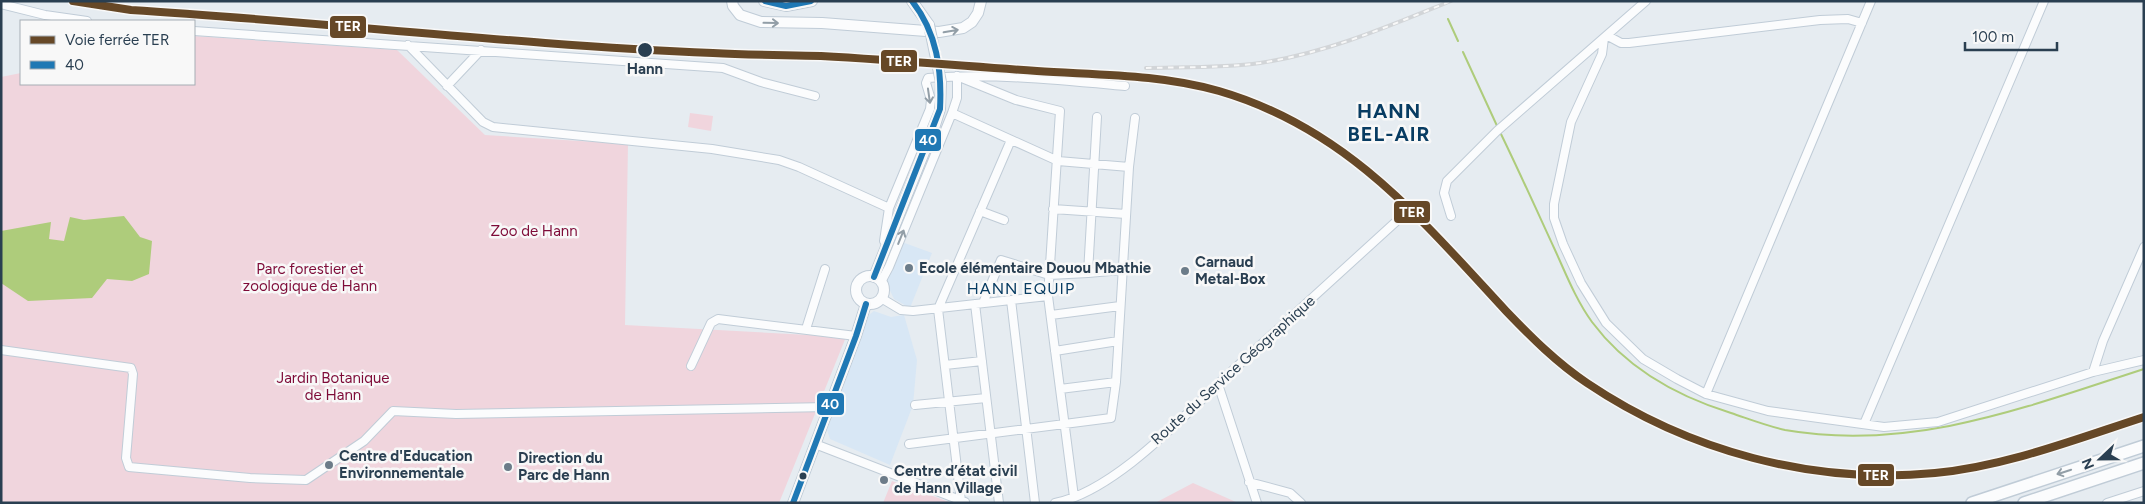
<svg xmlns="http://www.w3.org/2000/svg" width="2145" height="504" font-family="Figtree,sans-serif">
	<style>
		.built { fill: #d8e7f5 }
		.green { fill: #f0d5dd }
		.water { fill: #aecc7b }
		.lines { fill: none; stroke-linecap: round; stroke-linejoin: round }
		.stream { stroke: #aecc7b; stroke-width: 2 }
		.minor-casing { stroke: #c0ccd7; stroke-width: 10 }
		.major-casing { stroke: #c0ccd7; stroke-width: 12 }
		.highway-casing { stroke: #c0ccd7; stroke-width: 14 }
		.minor { stroke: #fbfcfd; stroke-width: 8 }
		.major { stroke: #fbfcfd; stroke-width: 10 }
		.highway { stroke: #fbfcfd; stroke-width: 11 }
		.rail-casing { stroke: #d2d5d8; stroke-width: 4 }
		.rail { stroke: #f8f8f8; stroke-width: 2; stroke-dasharray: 5.5; stroke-linecap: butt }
		.major-bridge-casing { stroke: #c0ccd7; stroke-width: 12; stroke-linecap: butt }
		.major-bridge { stroke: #fbfcfd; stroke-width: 10 }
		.bus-1-casing { stroke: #f8f8f8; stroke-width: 10 }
		.bus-1 { stroke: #1f78b4; stroke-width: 6 }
		.rail-1-casing { stroke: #f8f8f8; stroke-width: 11 }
		.rail-1 { stroke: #664827; stroke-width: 8 }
		.oneway { stroke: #929ea7 }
		.stop-dot { fill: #2a3f51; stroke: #f8f8f8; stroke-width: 2 }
		.poi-dot { fill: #6c7c89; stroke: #f8f8f8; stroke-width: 2 }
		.labels { text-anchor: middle; stroke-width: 5; stroke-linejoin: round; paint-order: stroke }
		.stop-label { font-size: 15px; font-weight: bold; fill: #2a3f51; stroke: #f8f8f8 }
		.park-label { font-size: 15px; fill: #7e0b38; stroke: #f8f8f8 }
		.poi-label { font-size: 15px; font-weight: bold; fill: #2a3f51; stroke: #f8f8f8; text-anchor: start }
		.street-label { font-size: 15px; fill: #2a3f51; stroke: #f8f8f8 }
		.neighbourhood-label { font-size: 16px; letter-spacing: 1px; fill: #083c62; stroke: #f8f8f8 }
		.district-label { font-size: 20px; font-weight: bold; letter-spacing: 1px; fill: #083c62; stroke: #f8f8f8 }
		.line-badge { stroke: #f8f8f8; stroke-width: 2 }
		.badge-label { font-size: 14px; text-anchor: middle; font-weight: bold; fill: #fff }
	</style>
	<rect width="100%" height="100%" fill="#e6ecf1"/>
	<path class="built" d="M902 242 932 253 910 308 894 299 886 282Z
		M874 311 891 317 904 315 917 360 913 405 890 465 830 439 827 430 869 315Z"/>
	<path class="green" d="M194 36 397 50 485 135 628 144 625 325 846 337 779 503H1V77L21 73V84H194Z
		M690 113 713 116 711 131 688 127Z
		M892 481 952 503H883Z
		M1193 483 1236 502 1237 503H1155Z"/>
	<path class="water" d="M124 216 140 237 152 241 149 274 132 281 107 279 92 298 28 301 1 283V231L51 222 49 239 64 241 70 217 84 220Z"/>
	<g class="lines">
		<path class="stream" d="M1448 19 1458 41
			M1463 52 1498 128
			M1500 132C1519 171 1537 211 1555 250 1566 274 1576 300 1592 322 1627 369 1676 396 1731 413 1749 419 1767 426 1785 430 1912 452 2026 407 2144 369"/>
		<defs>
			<path id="minor" d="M1 4 45 15 87 21
				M194 31 723 68 761 82 815 96
				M1608 36 1621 43H1629L1820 20 1848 19 1862 23
				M1604 38 1602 54 1571 122 1554 204V218L1563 244 1581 283 1606 323 1643 359 1677 379 1706 394 1768 411 1884 427 1938 422 2093 372 2144 360
				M408 45 483 122 493 127 712 149 779 160 799 167 889 208
				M957 76 1016 100 1060 111 1048 296 1074 497
				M447 86 481 50
				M952 113 1058 161 1129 167
				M1053 209 1126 214
				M980 211 1004 220
				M1451 216 1444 193 1447 181 1497 131 1646 1
				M888 244 884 241 889 208 930 109 931 100 926 83 928 78C994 73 1060 80 1125 86
				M1088 273 1122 270
				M881 282 889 267 952 113 957 98V76
				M881 298 901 310 913 311 1048 296
				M1011 300 1035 503
				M983 303 1001 260 1049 275 1088 273 1097 117
				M975 304 999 503
				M1051 315 1120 306
				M806 329 825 269
				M1 350 131 368 133 374 126 458 129 467 250 478 306 480 364 441 393 411 456 414 829 407
				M1055 351 1118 341
				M945 365 982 361
				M691 366 711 323 718 319 856 336
				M2093 372 2103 341 2144 247
				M1218 384 1257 503
				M1060 389 1116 382
				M1706 394 1871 1
				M915 405 986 398
				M1864 424 2044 1
				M815 444 965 502
				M909 444 1111 418 1116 382 1129 167 1135 118
				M1249 482 1290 493 1301 503
				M961 501 938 309 1011 140
				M1055 503C1116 491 1186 413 1232 371 1288 320 1344 269 1400 218
				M2107 503 2144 491"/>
			<path id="major" d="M732 1 733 6 740 15 761 22 822 23 939 32 963 28 972 22 978 13 981 1
				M764 1 786 6 812 1
				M912 1 929 25
				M856 290a14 14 0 1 1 28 0a14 14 0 1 1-28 0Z
				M874 277 935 125 940 109 941 82
				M793 503 856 336 866 304"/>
			<path id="highway" d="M1972 503 2144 446
				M2024 503 2144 463"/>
		</defs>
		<use href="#minor" class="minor-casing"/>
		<use href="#major" class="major-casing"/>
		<use href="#highway" class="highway-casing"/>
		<use href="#minor" class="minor"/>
		<use href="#major" class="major"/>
		<use href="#highway" class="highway"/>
		<defs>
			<path id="rail" d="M1146 68C1184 67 1222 68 1260 63 1327 53 1389 26 1451 1"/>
		</defs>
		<use href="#rail" class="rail-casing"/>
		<use href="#rail" class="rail"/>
		<defs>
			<path id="major-bridge" d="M929 25 941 82"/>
		</defs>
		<use href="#major-bridge" class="major-bridge-casing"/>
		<use href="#major-bridge" class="major-bridge"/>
		<defs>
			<path id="bus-1" d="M765 1 786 6 811 1
				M874 277 940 109C942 70 937 33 912 1
				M793 503 856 336 866 304"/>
		</defs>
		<use href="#bus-1" class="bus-1-casing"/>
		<use href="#bus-1" class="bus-1"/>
		<defs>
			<path id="rail-1" d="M73 1 131 10C325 22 519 45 713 53 749 55 785 55 821 56 893 60 965 66 1037 71 1097 75 1160 74 1219 91 1346 128 1420 218 1506 311 1531 337 1557 363 1587 383 1688 451 1813 485 1935 473 2007 466 2076 439 2144 417"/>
		</defs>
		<use href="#rail-1" class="rail-1-casing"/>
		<use href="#rail-1" class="rail-1"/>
	</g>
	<defs><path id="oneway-shaft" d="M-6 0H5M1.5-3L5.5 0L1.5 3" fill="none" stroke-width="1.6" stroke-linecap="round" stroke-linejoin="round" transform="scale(1.25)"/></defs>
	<g class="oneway">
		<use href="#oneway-shaft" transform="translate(771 23) rotate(1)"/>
		<use href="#oneway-shaft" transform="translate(951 31) rotate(-10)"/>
		<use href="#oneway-shaft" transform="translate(929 96) rotate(82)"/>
		<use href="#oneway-shaft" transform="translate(901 237) rotate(-68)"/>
		<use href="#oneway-shaft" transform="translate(2064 472) rotate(162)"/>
	</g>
	<g class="stop-dot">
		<circle cx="645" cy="50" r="8"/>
		<circle cx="803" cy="476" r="4.5"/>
	</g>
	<g class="poi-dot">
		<circle cx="909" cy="268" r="5"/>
		<circle cx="1185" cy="271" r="5"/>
		<circle cx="329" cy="465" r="5"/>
		<circle cx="508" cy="467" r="5"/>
		<circle cx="884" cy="480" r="5"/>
	</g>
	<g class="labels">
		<g class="stop-label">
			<text x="645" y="74">Hann</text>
		</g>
		<g class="park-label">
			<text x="534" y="236">Zoo de Hann</text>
			<text x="310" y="274">Parc forestier et<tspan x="310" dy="17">zoologique de Hann</tspan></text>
			<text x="333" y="383">Jardin Botanique<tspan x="333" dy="17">de Hann</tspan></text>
		</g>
		<g class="poi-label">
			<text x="1195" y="267">Carnaud<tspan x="1195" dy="17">Metal-Box</tspan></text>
			<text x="919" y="273">Ecole élémentaire Douou Mbathie</text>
			<text x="339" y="461">Centre d'Education<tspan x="339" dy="17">Environnementale</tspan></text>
			<text x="518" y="463">Direction du<tspan x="518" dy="17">Parc de Hann</tspan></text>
			<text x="894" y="476">Centre d’état civil<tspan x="894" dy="17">de Hann Village</tspan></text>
		</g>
		<g class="street-label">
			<text transform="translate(1233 370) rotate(-42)" y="5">Route du Service Géographique</text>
		</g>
		<g class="neighbourhood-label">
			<text x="1021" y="294">HANN EQUIP</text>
		</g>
		<g class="district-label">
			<text x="1389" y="118">HANN<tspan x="1389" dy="23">BEL-AIR</tspan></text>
		</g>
	</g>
	<g class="line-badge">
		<rect x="329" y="15" width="38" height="24" rx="5" fill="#664827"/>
		<rect x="880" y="49" width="38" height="24" rx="5" fill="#664827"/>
		<rect x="914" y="128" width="28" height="24" rx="5" fill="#1f78b4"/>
		<rect x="1393" y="200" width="38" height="24" rx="5" fill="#664827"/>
		<rect x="816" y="392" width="29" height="24" rx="5" fill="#1f78b4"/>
		<rect x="1857" y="463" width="38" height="24" rx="5" fill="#664827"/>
	</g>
	<g class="badge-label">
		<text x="348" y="31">TER</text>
		<text x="899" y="66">TER</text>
		<text x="928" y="145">40</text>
		<text x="1412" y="217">TER</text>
		<text x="830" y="409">40</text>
		<text x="1876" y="480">TER</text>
	</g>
	<rect width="2145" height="504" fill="none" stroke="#2a3f51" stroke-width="5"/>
	<rect x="20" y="20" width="175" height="65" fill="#f8f8f8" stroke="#a6aeb5"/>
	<rect x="30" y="36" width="25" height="8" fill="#664827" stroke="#a6aeb5"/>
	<text x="65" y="45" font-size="15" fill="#2a3f51">Voie ferrée TER</text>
	<rect x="30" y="61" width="25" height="8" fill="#1f78b4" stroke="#a6aeb5"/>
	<text x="65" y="70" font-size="15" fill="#2a3f51">40</text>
	<g transform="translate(2100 459) rotate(248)" stroke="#f8f8f8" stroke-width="4" paint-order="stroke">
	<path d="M0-4L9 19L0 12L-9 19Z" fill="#2a3f51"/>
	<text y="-8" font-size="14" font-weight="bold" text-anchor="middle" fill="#2a3f51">N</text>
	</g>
	<path d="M1965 42v8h92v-8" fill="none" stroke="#2a3f51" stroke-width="2.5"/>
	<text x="1972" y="42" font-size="15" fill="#2a3f51" stroke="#f8f8f8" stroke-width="4" paint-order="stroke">100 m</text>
</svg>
